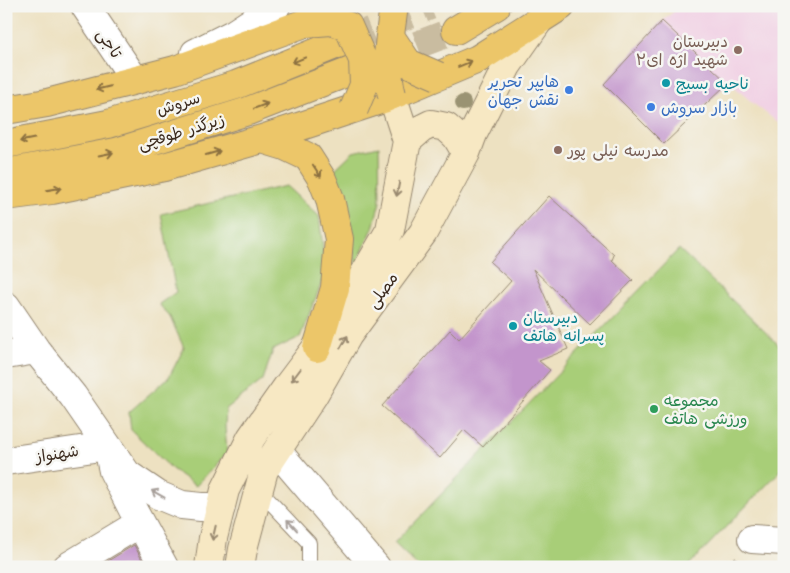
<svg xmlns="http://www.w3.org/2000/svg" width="790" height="573" font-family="'Architects Daughter','Playpen Sans Arabic',sans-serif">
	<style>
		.built { fill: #f1d0e4 }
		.green { fill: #a8ce78; stroke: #727c4b }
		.building { fill: #c395cc }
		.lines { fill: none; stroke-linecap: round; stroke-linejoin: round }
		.primary-tunnel { stroke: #c9bca0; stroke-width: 28; stroke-dasharray: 28 14; stroke-linecap: butt }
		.service-casing { stroke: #948670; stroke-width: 16 }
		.minor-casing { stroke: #948670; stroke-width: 30 }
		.tertiary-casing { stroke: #948670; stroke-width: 30 }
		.secondary-casing { stroke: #948670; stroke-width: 30 }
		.primary-casing { stroke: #948670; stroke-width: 30 }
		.path { stroke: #948670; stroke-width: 3; stroke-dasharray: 4 4; stroke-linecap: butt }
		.service { stroke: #fff; stroke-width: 14 }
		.minor { stroke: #fff; stroke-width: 28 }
		.tertiary { stroke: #fff; stroke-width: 28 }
		.secondary { stroke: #f7e8c3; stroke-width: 28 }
		.primary { stroke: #ecc669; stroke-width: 28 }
		.primary-bridge-casing { stroke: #948670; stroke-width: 30; stroke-linecap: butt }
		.primary-bridge { stroke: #ecc669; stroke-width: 28 }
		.tree { fill: #9a9373 }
		.oneway { stroke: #8b7040 }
		.oneway2 { stroke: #998970 }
		.oneway3 { stroke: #a79f9a }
		.education-dot { fill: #8d6e63; stroke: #f6f6f2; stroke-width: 2 }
		.culture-dot { fill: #0f9aa8; stroke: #f6f6f2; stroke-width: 2 }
		.shop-dot { fill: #3f7fe0; stroke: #f6f6f2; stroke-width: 2 }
		.leisure-dot { fill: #2e9e5b; stroke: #f6f6f2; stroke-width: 2 }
		.labels { text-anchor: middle; stroke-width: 5; stroke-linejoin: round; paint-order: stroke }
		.education-label { font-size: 16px; fill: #785e54; stroke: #f6f6f2; text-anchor: end }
		.street-label { font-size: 16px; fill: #3b2a1e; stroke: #f6f6f2 }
		.shop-label { font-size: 16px; fill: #366cbe; stroke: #f6f6f2; text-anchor: end }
		.culture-label { font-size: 16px; fill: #0d838f; stroke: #f6f6f2; text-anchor: start }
		.leisure-label { font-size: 16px; fill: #27864d; stroke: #f6f6f2; text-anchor: start }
	</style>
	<rect width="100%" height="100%" fill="#f6f6f2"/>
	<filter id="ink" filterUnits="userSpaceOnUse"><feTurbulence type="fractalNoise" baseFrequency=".02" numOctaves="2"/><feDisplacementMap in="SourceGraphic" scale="10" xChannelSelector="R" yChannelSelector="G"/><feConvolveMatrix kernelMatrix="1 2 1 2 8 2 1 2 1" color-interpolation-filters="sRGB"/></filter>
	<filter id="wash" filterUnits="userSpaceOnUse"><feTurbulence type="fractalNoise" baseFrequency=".0096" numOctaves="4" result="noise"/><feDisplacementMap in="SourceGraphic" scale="20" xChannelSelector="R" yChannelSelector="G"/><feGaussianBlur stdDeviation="1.12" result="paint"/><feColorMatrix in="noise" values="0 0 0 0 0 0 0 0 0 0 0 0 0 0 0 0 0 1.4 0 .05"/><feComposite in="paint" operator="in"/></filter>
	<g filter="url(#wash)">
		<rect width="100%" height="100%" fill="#ede1c1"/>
		<path class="built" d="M681 6H784V127L754 104 729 82 724 80 662 21Z"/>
		<path class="green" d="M379 146 380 202 373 228 356 265 347 215 332 172 353 152Z
			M286 186 319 216 326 272 300 337 273 350 263 380 226 409 225 426 227 453 196 486 172 469 131 430 129 412 169 377 184 348 170 317 159 304 176 292 161 214Z
			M679 249 784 350V467L687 567H419L394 543Z"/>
		<g id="blocks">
			<path class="building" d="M662 21 728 83 664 144 604 84Z
				M549 196 614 255 612 260 633 280 590 324 533 269 568 349 539 361 550 370 483 447 464 430 440 458 382 406 450 330 459 339 511 281 490 262Z
				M134 545 146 567H98Z"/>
		</g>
	</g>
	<g filter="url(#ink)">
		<use href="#blocks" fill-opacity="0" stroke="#948670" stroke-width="1"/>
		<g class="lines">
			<path class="primary-tunnel" d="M345 41 430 6
				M378 60 456 30"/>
			<defs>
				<path id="service" d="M259 490 309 543V567"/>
				<path id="minor" d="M85 6 135 80
					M6 306 36 350 73 396 127 474 158 495 182 505 201 507H221
					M6 355 36 350
					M6 461 107 446
					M111 462 113 471 133 510 164 567
					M752 539 784 541
					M67 567 140 523"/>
				<path id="tertiary" d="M195 53 233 34 276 6
					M277 451 376 567"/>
				<path id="secondary" d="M407 141 421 129 431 124 446 127 456 136 466 153
					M209 567 213 538 225 490 251 438 289 384 338 319 390 230 407 141 392 95
					M240 567 243 549 264 470 313 396 348 335 423 233 466 153 473 134 507 66 540 19"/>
				<path id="primary" d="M456 30 496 6
					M6 110 47 103 175 70 305 23 335 6
					M262 139 285 146 308 157 322 179 330 199 339 239 335 288 317 348
					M6 144 108 124 236 85 345 41
					M6 173 116 152 248 111 351 71
					M6 196 52 190 164 167 262 139 383 99 478 59 561 6"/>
			</defs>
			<use href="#service" class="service-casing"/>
			<use href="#minor" class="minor-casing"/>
			<use href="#tertiary" class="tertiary-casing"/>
			<use href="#secondary" class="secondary-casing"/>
			<use href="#primary" class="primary-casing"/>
			<path class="path" d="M728 567 736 558"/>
			<use href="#service" class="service"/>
			<use href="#minor" class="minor"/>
			<use href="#tertiary" class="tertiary"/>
			<use href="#secondary" class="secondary"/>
			<use href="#primary" class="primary"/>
			<defs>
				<path id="primary-bridge" d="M305 23 331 21 348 26 363 60 364 85 354 109
					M390 36 408 63 438 76
					M392 95C384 67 390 35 394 6"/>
			</defs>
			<use href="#primary-bridge" class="primary-bridge-casing"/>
			<use href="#primary-bridge" class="primary-bridge"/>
		</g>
		<circle class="tree" cx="463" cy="103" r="8"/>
		<defs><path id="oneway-shaft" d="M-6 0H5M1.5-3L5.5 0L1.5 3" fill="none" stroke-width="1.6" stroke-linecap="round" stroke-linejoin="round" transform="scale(1.25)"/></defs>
		<g class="oneway">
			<use href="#oneway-shaft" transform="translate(299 60) rotate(158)"/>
			<use href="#oneway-shaft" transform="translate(465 64) rotate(-23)"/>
			<use href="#oneway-shaft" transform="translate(103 88) rotate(166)"/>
			<use href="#oneway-shaft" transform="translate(261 106) rotate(-21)"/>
			<use href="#oneway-shaft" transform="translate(27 140) rotate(169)"/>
			<use href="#oneway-shaft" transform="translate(213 153) rotate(-16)"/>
			<use href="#oneway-shaft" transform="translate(106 154) rotate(-11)"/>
			<use href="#oneway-shaft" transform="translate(317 171) rotate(57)"/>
			<use href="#oneway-shaft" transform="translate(54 189) rotate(-10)"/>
		</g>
		<g class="oneway2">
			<use href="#oneway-shaft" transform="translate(398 189) rotate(101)"/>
			<use href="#oneway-shaft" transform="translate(344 342) rotate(-60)"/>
			<use href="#oneway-shaft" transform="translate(296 375) rotate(127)"/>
			<use href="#oneway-shaft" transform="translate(214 533) rotate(103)"/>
		</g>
		<g class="oneway3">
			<use href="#oneway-shaft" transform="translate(158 494) rotate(-151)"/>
			<use href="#oneway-shaft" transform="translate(292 525) rotate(-133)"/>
		</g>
	</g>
	<g class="education-dot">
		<circle cx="738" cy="50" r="5"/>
		<circle cx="558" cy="150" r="5"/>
	</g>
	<g class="culture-dot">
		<circle cx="666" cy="83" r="5"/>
		<circle cx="513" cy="326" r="5"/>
	</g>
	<g class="shop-dot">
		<circle cx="569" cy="90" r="5"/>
		<circle cx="651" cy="107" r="5"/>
	</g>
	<circle class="leisure-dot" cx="654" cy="409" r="5"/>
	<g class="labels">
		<g class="education-label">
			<text x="728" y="47">دبیرستان<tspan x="728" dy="18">شهید اژه ای۲</tspan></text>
			<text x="568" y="156" text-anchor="start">مدرسه نیلی پور</text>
		</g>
		<g class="street-label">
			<text transform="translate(110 43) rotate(56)" y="6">تاجی</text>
			<text transform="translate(178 103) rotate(-17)" y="6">سروش</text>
			<text transform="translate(181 131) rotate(-17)" y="6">زیرگذر طوقچی</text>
			<text transform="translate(382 290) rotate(-54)" y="6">مصلی</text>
			<text transform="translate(57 453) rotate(-9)" y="6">شهنواز</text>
		</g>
		<g class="shop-label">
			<text x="559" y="87">هایپر تحریر<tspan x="559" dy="18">نقش جهان</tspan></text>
			<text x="661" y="113" text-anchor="start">بازار سروش</text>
		</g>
		<g class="culture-label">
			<text x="676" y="89">ناحیه بسیج</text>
			<text x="523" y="323">دبیرستان<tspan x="523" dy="18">پسرانه هاتف</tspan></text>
		</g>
		<g class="leisure-label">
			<text x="664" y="406">مجموعه<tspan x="664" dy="18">ورزشی هاتف</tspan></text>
		</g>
	</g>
	<rect width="790" height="573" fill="none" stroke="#f6f6f2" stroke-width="25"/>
</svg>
